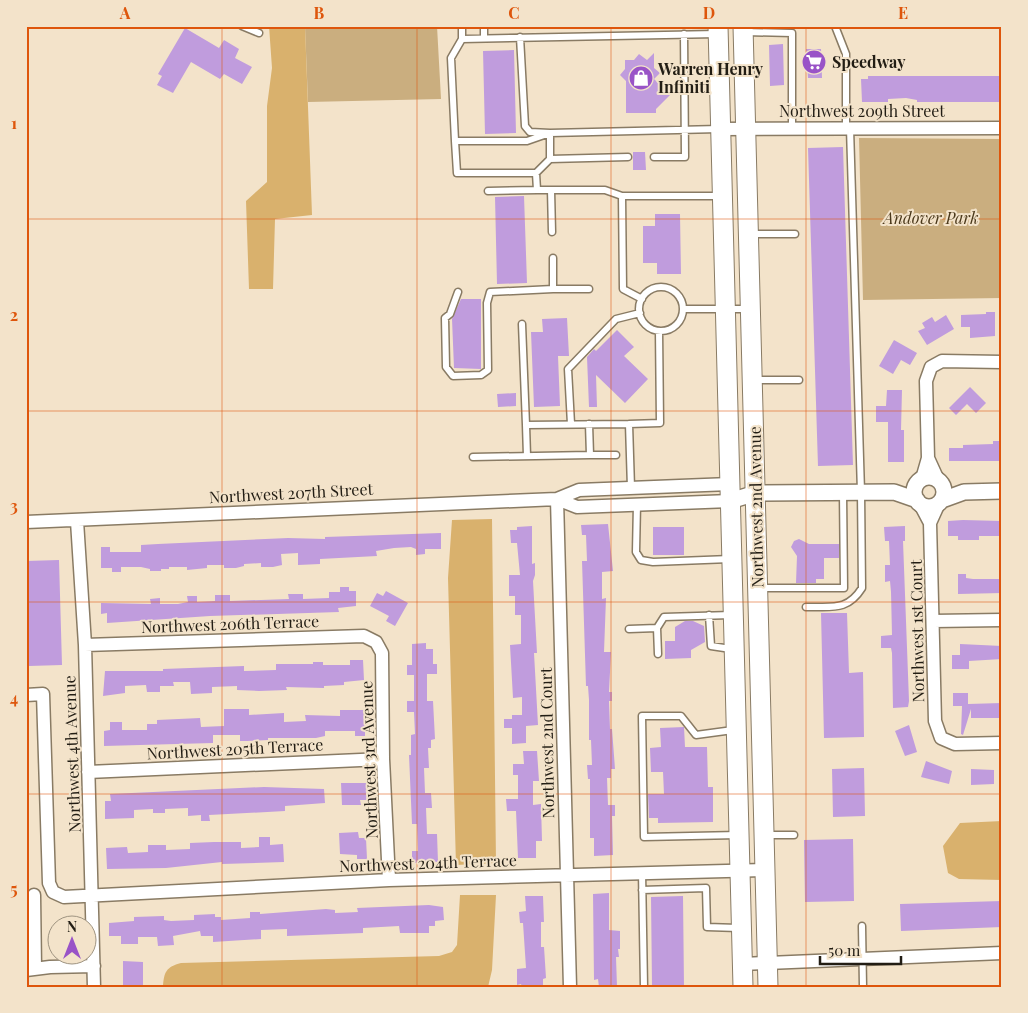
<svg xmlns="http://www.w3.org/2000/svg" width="1028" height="1013" font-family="'Playfair Display',serif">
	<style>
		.green { fill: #caae7f }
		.water { fill: #d9b16d }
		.building { fill: #c09cdd }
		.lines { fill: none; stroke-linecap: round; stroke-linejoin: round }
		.service-casing { stroke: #897b64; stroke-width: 9 }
		.minor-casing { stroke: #897b64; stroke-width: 15 }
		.tertiary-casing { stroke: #897b64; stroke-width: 18 }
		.primary-casing { stroke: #897b64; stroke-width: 21 }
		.service { stroke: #fff; stroke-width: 6 }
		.minor { stroke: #fff; stroke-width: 12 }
		.tertiary { stroke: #fff; stroke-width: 15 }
		.primary { stroke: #fff; stroke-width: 19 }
		.grid { fill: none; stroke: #de560c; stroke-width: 1; stroke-opacity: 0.55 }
		.labels { text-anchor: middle; stroke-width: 4; stroke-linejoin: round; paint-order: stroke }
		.poi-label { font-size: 16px; font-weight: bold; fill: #221d14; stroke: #f3e3ca; text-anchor: start }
		.street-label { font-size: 16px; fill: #221d14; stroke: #f3e3ca }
		.park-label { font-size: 16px; font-style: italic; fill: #493719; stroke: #f3e3ca }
		.neatline { fill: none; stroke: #de560c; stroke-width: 2 }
		.grid-label { font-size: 16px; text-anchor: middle; font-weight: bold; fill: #de560c }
	</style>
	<rect width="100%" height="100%" fill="#f3e3ca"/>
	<path class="green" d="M305 26H437L441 99 308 102Z
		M859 138 1002 139V298L863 300Z"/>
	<path class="water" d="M269 26H305L312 215 275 219 273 289H249L246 201 267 182V106L272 68Z
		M492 519 496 863 456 865 448 578 452 520Z
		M1002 821V880L959 879 948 873 943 846 960 823Z
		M460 895H496L492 970 488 987H163C164 972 166 967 181 963L439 956 452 952 457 945Z"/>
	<path class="building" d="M185 28 219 48 224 40 239 49 235 58 252 67 242 84 224 74 220 79 191 62 173 93 157 85 162 76 158 74Z
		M783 44 784 85 770 86 769 45Z
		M806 49H821L822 78H808Z
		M514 50 516 133 485 134 483 51Z
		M654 53V68L660 73 654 79 670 95 656 109V113H626V81L620 75 625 69V60H634L639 54 647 60Z
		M868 76H1000V102H917V100L906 98 888 99V102H862L861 79H868Z
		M843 147 853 465 818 466 808 148Z
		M633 152H645L646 170H633Z
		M524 196 527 283 497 284 495 197Z
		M655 214H680L681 274H657V263H643V226H655Z
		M461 299H481V369L454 368 452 319Z
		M986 312H995V336L970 338V327H961V315L986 314Z
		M946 315 954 329 927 345 918 331 925 328 922 323 932 317 935 322Z
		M567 318 569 356H558L560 406 534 407 531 332H543L542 319Z
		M617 330 634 347 624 356 648 379 625 403 596 375 597 407H589L587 357 594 349 596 351Z
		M894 340 917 353 910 365 901 360 893 374 879 366Z
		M970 387 986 403 976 413 967 404 956 415 949 408Z
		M887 390H902L901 430H904V462H888V422H876V406H886Z
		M516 393V406L498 407 497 394Z
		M993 441H1002V461H949V448H963V445L993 444Z
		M963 520 1002 521V536H979V540H958V536H948V521Z
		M608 524 613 571 602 572V599L606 598 604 652H611L609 692H612V701H609L610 729H612L615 769H611V778H607L608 805H615V816H612L613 855 594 856V838H590V779H588L587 765H592L591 740H589V700L588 686H586L583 592 582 561H587L586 535H582L581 525Z
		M532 526V564L535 563V575L533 581 537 653H534L538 725 526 726V743L512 744V728H504V719H512V715H522V697L513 698 510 645 521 644V615H515V596H509V575H520L517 543H511L510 530H517V527Z
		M905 526V541H903L909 701 908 707 893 708 892 653 891 648H881V636L892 635 891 592 890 581 885 582V565H890L889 541H885L884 527Z
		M653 527H684V555H653Z
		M441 533V549H425V554L416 555V549L411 547 394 548 376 551 377 556 320 559V564L298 565V553L281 554 282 565 273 567H261V563L244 564V566L236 568H224V565H207V568L187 570V567H169V569H161V571H150V569L141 567H121V572H112V568H101V547H110V552H141V545L158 544 288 538 325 539V537Z
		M799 539 809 544H839V558H824V579H816V583H796L797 556 791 547 794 541Z
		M59 560 62 665 29 666 26 561Z
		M958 574H966V578L973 579H1002V593L958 594Z
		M340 587H349V591H356V606L338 608 339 612 210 616 107 623V613L101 614V603L151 604 150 599 160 598V604H178L188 602 187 596H197V602L215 601V595H230V601L289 599 288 594H303V599L329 598V592H340Z
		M386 591 408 603 395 626 386 621 389 616 370 606 377 593 383 596Z
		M821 613H847L849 673 863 672 864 737 824 738Z
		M685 621H693L704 626 705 642 691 650V658L665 659V641H675V627Z
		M426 643V649H433V664H437V674H427V701H433L435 739 431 740V748H428L429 768H424L425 793H431L432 808H426L427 834H437L438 862 412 863V851H418L417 824H412L409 755H411V735L415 734 414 712H407V701H414V675H407V665H412V644Z
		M960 644 1002 646V659L969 661V669H952V655H960Z
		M350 660H363L364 680 344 682V685L324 686V688L286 687 287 690 259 691 237 690V686L212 687V693L191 694 190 682H173L174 686H160V692H147L146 685 125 686V693L103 696 105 671H163V669L244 666V671L276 670V664H313V662H323V665H350Z
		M953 693H968V704L1002 703V718H971V709L963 735 961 734 962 706H953Z
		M224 709H249V715L284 713V722L306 721 305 715 340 716V710H365V736H355V731H325V736L316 738H268V740L247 741H240V735H213V743L104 746V731L110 730V722H122V730H147V724H157V720L200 718 201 727 224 726Z
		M909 725 917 752 905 756 895 731Z
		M684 727 685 747H707L708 787H713V822L658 823V818H649L648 794H664L663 772H651L650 748 661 747 660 728Z
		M523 751H537L539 781H533V805L541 804 542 841H536V858H518L516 811H507L506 799H518V775H513V764H524Z
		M926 761 952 771 949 784 921 777Z
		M864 768 865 816 833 817 832 769Z
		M971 769 994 770V784L971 785Z
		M341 783H366L367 800H360L361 805H342Z
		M264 787 324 789 325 803 285 806V811L209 815 210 821H201V815L188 816V808L165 809V813H153V809L134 810V818L105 819V801H111L110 794Z
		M358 832 359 838H366L367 859H357V855L340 854 339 833Z
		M259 837H270V845L283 844 284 862 222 864V862L166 868 107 869 106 848 127 847 128 853 148 852V845H166V850L190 849V843L214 842H241V848L259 847Z
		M853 839 854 901 805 902 804 840Z
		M609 893V930L620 931V949H618L619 957H616L617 987H599L598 979 594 980 593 894Z
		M525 896H543L544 922H541V947H544L546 978 543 979V987H522L521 984 517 985V969L526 968 523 923H520L519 912 526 911Z
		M683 896 684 987H652L651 897Z
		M1002 901V927L901 931 900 904Z
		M429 905 443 907 444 920 435 921V926H429V933H400L399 926 363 928V933L287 936V929L261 930V939L213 942V936H201L200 931 173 936 174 945 158 946 157 937H138V944H121V936H109V923L134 921V917L164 916V920L171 921 194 920V915L215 914V917H221V920L250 918V912H260V914L326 909 335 910V913L358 912 357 908Z
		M123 961 143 962V987H123Z"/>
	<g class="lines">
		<defs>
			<path id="service" d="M242 26 259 33
				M462 26V39L717 34
				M484 26V38
				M835 26 846 54V128
				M745 32 792 33V128
				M462 39 451 58 455 141H527L550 133 719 129
				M455 141 457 173H536L550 159V133L530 132 525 126 520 37
				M654 157H685L684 34
				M550 159 628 157
				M536 173 537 190H605L622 196H719
				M551 190 552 232
				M488 191 537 190
				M622 196 623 289 642 299
				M750 234H795
				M553 258V289H589
				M639 309a22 22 0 1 1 44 0a22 22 0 1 1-44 0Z
				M458 292 450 314 445 318 446 367 453 376 481 375 488 370 487 303 490 292 553 289
				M683 309H749
				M522 324 526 425 629 424
				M754 380H799
				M571 424 568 369 616 319 640 313
				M526 425 527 456
				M590 455H616
				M473 457 590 455 589 424
				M631 488 629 424 660 423 659 331
				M637 504 636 552 641 560 653 562 730 559
				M760 588H844L843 493
				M806 607C831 606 847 612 862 588L861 492 850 128
				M709 615 711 646 731 649
				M657 628 658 654
				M629 629 657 628 664 617 731 615
				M733 730 696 735 681 716H642L644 837 738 835
				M765 835H794
				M642 872 644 987
				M642 890 706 888 707 927 738 928
				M862 926 863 987"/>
			<path id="minor" d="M721 129 1002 128
				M928 458 926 381 931 367 942 361 1002 362
				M922 479 928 458 938 480
				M557 499 570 987
				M557 499 577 507 730 501
				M920 504 930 523 939 503
				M77 521 85 645 94 987
				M26 522 557 499 579 490 730 484
				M930 523 935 721 941 738 955 744 1002 743
				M933 621 1002 620
				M85 645 364 636 376 642 382 653 383 759 389 880
				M26 695 43 694 49 883 53 892 64 897 389 880 765 870
				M88 772 383 759
				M34 895 35 968
				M743 964 1002 953
				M26 970 50 967 94 966"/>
			<path id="tertiary" d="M914 492a15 15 0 1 1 30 0a15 15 0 1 1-30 0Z
				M942 500 964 492 1002 491
				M730 501 756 493 894 492 917 500"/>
			<path id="primary" d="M718 26 743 987
				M743 26 768 987"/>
		</defs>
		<use href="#service" class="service-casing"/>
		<use href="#minor" class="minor-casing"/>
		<use href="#tertiary" class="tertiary-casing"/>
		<use href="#primary" class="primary-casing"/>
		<use href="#service" class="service"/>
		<use href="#minor" class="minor"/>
		<use href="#tertiary" class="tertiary"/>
		<use href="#primary" class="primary"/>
	</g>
	<path class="grid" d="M222 26V987M417 26V987M611 26V987M806 26V987M26 219H1002M26 411H1002M26 602H1002M26 794H1002"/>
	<defs>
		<symbol id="supermarket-disc" viewBox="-11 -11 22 22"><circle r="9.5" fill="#9953c7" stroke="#f3e3ca"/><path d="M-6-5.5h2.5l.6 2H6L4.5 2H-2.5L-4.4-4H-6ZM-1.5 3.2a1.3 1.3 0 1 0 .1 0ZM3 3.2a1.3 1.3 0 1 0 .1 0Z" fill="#fff"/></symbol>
		<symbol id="shop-disc" viewBox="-11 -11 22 22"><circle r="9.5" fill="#9953c7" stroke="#f3e3ca"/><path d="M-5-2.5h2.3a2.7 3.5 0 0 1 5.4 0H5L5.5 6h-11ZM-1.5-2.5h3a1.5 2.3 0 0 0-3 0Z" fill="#fff"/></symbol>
	</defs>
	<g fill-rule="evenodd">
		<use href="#supermarket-disc" x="800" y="48" width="28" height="28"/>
		<use href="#shop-disc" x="627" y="64" width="28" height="28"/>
	</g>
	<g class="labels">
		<g class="poi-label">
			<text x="832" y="68">Speedway</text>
			<text x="658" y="75">Warren Henry<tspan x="658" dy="18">Infiniti</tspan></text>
		</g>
		<g class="street-label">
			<text x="862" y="117">Northwest 209th Street</text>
			<text transform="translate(291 493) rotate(-3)" y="6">Northwest 207th Street</text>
			<text transform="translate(756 507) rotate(-91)" y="6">Northwest 2nd Avenue</text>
			<text transform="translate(230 624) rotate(-2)" y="6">Northwest 206th Terrace</text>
			<text transform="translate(917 631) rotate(-91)" y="6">Northwest 1st Court</text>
			<text transform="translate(547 743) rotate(-91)" y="6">Northwest 2nd Court</text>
			<text transform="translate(235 749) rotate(-3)" y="6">Northwest 205th Terrace</text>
			<text transform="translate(72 754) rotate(-92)" y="6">Northwest 4th Avenue</text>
			<text transform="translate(369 760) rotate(-92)" y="6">Northwest 3rd Avenue</text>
			<text transform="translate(428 863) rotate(-2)" y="6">Northwest 204th Terrace</text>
		</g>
		<g class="park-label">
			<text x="931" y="224">Andover Park</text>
		</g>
	</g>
	<rect width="1028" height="1013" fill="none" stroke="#f3e3ca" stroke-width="55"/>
	<g transform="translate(72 940)"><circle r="24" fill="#f3e3ca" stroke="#9f9481"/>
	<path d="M0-4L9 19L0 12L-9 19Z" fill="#9953c7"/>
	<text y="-8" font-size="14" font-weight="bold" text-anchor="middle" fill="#221d14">N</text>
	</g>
	<path d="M820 956v8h81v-8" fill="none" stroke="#221d14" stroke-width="2.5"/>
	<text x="828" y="956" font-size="15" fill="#221d14" stroke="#f3e3ca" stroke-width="4" paint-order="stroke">50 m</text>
	<rect x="28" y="28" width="972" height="958" class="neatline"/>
	<g class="grid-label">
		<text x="125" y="19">A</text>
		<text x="319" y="19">B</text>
		<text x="514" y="19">C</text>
		<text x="709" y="19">D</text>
		<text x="903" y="19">E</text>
		<text x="14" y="129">1</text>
		<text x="14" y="321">2</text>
		<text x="14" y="512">3</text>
		<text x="14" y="704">4</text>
		<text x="14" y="895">5</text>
	</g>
</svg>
